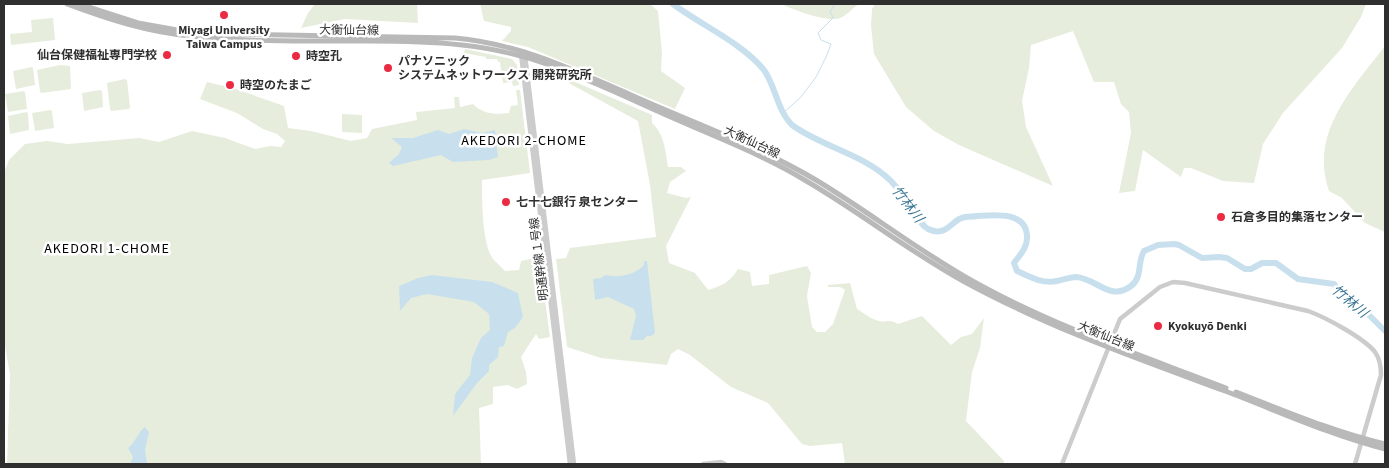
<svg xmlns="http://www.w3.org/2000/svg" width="1389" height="468" font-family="'Source Sans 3','Noto Sans JP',sans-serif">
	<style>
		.green { fill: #e6eddc }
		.water { fill: #c8e0ed }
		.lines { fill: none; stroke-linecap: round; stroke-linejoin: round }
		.stream { stroke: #c8e0ed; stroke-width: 1 }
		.river { stroke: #c8e0ed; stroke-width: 6 }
		.tertiary { stroke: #ccc; stroke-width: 4.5 }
		.secondary { stroke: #b9b9b9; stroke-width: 5 }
		.poi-dot { fill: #eb2b43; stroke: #fff; stroke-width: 2 }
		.labels { text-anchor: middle; stroke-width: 5; stroke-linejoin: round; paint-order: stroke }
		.poi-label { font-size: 12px; font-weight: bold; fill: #2f2f2f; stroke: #fff; text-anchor: start }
		.street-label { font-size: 12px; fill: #2f2f2f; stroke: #fff }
		.neighbourhood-label { font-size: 14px; letter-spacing: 1px; fill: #000; stroke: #fff }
		.water-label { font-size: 14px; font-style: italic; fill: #3a7594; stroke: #fff }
	</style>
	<rect width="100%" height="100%" fill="#fff"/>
	<path class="green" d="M315 4H417L418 23 345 19 301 28 308 13Z
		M480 4H650L658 11 662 53 661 71 685 88 675 109 528 47 502 41 511 31V27L484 21Z
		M780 4H859C852 8 848 15 840 18 826 23 794 9 780 4Z
		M875 4H1366L1361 17 1342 48 1283 113 1263 144 1254 183 1223 181 1191 168H1184L1181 177 1143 150 1135 191 1119 193 1131 133 1129 112 1121 104 1114 82H1094L1073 31 1031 45 1029 68 1022 101 1026 127 1053 186 959 145 934 131 906 107 874 54 871 26 872 9Z
		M53 18 55 40 11 45 10 34 32 32 31 20Z
		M1385 46V232L1365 223 1342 198 1329 191C1309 133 1352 89 1385 46Z
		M465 49 512 59 517 65 519 85 513 86 512 82 503 83 500 62H498L497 59H486V57L464 53Z
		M60 65 70 66 71 89 41 93 40 91 37 70Z
		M538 66 652 115V123C664 133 666 153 668 167H681L686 171 670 182 667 193 686 198 691 197 666 246 669 263 695 273 708 290C722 286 730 282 738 269L750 272 752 286 769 284V275L807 266 811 273 807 296 812 327 817 332H825L833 324 845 290 840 287H828V285L850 283 857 309C864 313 870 319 879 321 887 323 888 318 898 324L922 316 951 345 961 337 972 334 984 318 980 348 972 372 966 421 1004 461 1003 464H845L842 443 810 446 802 444 768 403 731 387 690 355 678 349 671 354 667 365 601 358 567 347 556 259 566 258 570 248 656 237 650 185 638 121 565 81 538 70Z
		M32 67 33 68 35 85 16 89 13 71Z
		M125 79 127 80 130 107 129 109 111 111 110 109 107 83Z
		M207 82 236 89 284 106 288 128 311 131 351 141 367 138 372 129 417 120 416 112 455 108 454 97H459L460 107 473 104C482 114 497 115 509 113L511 106 518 105 516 90H520L530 173 482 180C482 199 482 244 493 259 497 263 501 267 505 271L519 270 521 261 539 257 550 337 539 339 536 334 521 357 526 372 527 384 517 389 508 385 493 387V404L479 408 481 464H7L10 374 4 341V167L5 170 9 160 25 144 47 141 68 144 139 138 159 142 192 131 225 138 255 149 270 146 281 147 285 141 277 134 263 129 237 113 200 99Z
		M100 90 102 91 103 107 84 111 82 93Z
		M24 91 25 92 27 109 8 112 5 94Z
		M50 110 52 111 54 128 35 131 32 113Z
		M26 112 28 113 29 130 10 134 8 116Z
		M342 114 362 115V133L342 132Z"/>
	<path class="water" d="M464 129 482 133 495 130 498 157 489 160 453 162 441 155 393 166 389 163 399 154 402 147 391 138H413L438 130 449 134Z
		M644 261H647L655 333 651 336H647L643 340H630L636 316 634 309 608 297 595 300 593 279 601 278 605 275C618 278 635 275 644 265Z
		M432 275 492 282 518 293 523 317 515 328 508 332 504 346 499 347 498 357 489 365V371L477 383 453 416 455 394 470 375 472 358 481 338 490 330 489 314 474 302 427 294 411 298 400 311 399 286 418 278Z
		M145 427 149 432 145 450 147 463 130 464 133 457 128 448C136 442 137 433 145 427Z"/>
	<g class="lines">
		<path class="stream" d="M783 113 801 97 816 77 826 57 831 44 821 40 818 33 832 19 833 17 830 12 835 4"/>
		<path class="river" d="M673 4C701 25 742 43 764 70 776 87 777 110 792 125 822 147 864 154 891 181 897 188 903 194 908 202 914 211 919 224 928 229 946 238 952 220 962 218 966 216 973 217 977 216 994 215 1026 211 1027 236 1028 247 1020 255 1014 263L1017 271C1030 277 1042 284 1057 281 1064 280 1070 277 1076 277 1096 278 1110 302 1131 286 1143 277 1137 262 1144 251L1158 245 1174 244 1179 245 1202 258 1219 257 1227 258 1245 269H1251L1262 263H1276L1298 279 1334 284 1345 299 1365 311 1385 331"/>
		<path class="tertiary" d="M521 54 570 464
			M525 55 574 464
			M703 464 721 462 725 464
			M1062 464 1120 319 1160 287 1173 282 1185 283 1308 311C1325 317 1364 338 1375 352 1380 359 1381 366 1381 375L1355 464"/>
		<path class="secondary" d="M67 4C107 19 147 32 190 36 249 42 309 41 368 41 430 41 490 43 549 65 591 80 632 100 673 118 718 138 766 156 808 182 861 213 910 252 963 281 1047 327 1136 358 1225 391 1278 411 1330 435 1385 449
			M79 4 138 23 183 31 232 34 455 38C520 44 571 69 629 94 691 122 757 145 816 180 871 213 921 253 978 284 1056 327 1143 356 1226 388
			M1236 392C1285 411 1334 432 1385 444"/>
	</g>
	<g class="poi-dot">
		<circle cx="224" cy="15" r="5"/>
		<circle cx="167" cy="55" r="5"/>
		<circle cx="296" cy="56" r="5"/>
		<circle cx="388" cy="68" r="5"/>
		<circle cx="230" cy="85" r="5"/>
		<circle cx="506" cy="202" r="5"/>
		<circle cx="1221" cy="217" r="5"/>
		<circle cx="1158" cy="326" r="5"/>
	</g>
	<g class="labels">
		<g class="poi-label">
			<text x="224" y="34" text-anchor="middle">Miyagi University<tspan x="224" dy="14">Taiwa Campus</tspan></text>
			<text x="157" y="59" text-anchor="end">仙台保健福祉専門学校</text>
			<text x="306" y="60">時空孔</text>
			<text x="398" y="65">パナソニック<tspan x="398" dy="14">システムネットワークス 開発研究所</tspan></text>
			<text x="240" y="89">時空のたまご</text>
			<text x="516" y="206">七十七銀行 泉センター</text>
			<text x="1231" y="221">石倉多目的集落センター</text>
			<text x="1168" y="330">Kyokuyō Denki</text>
		</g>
		<g class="street-label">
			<text transform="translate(349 30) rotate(1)" y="4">大衡仙台線</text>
			<text transform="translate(752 142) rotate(25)" y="4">大衡仙台線</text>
			<text transform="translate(539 259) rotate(-97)" y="4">明通幹線１号線</text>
			<text transform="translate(1106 336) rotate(22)" y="4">大衡仙台線</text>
		</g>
		<g class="neighbourhood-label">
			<text x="524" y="145">AKEDORI 2-CHOME</text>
			<text x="107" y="253">AKEDORI 1-CHOME</text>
		</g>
		<g class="water-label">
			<text transform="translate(908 204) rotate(52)" y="5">竹林川</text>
			<text transform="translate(1350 301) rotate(40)" y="5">竹林川</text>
		</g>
	</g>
	<rect width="1389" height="468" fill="none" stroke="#2f2f2f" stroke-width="10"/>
</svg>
